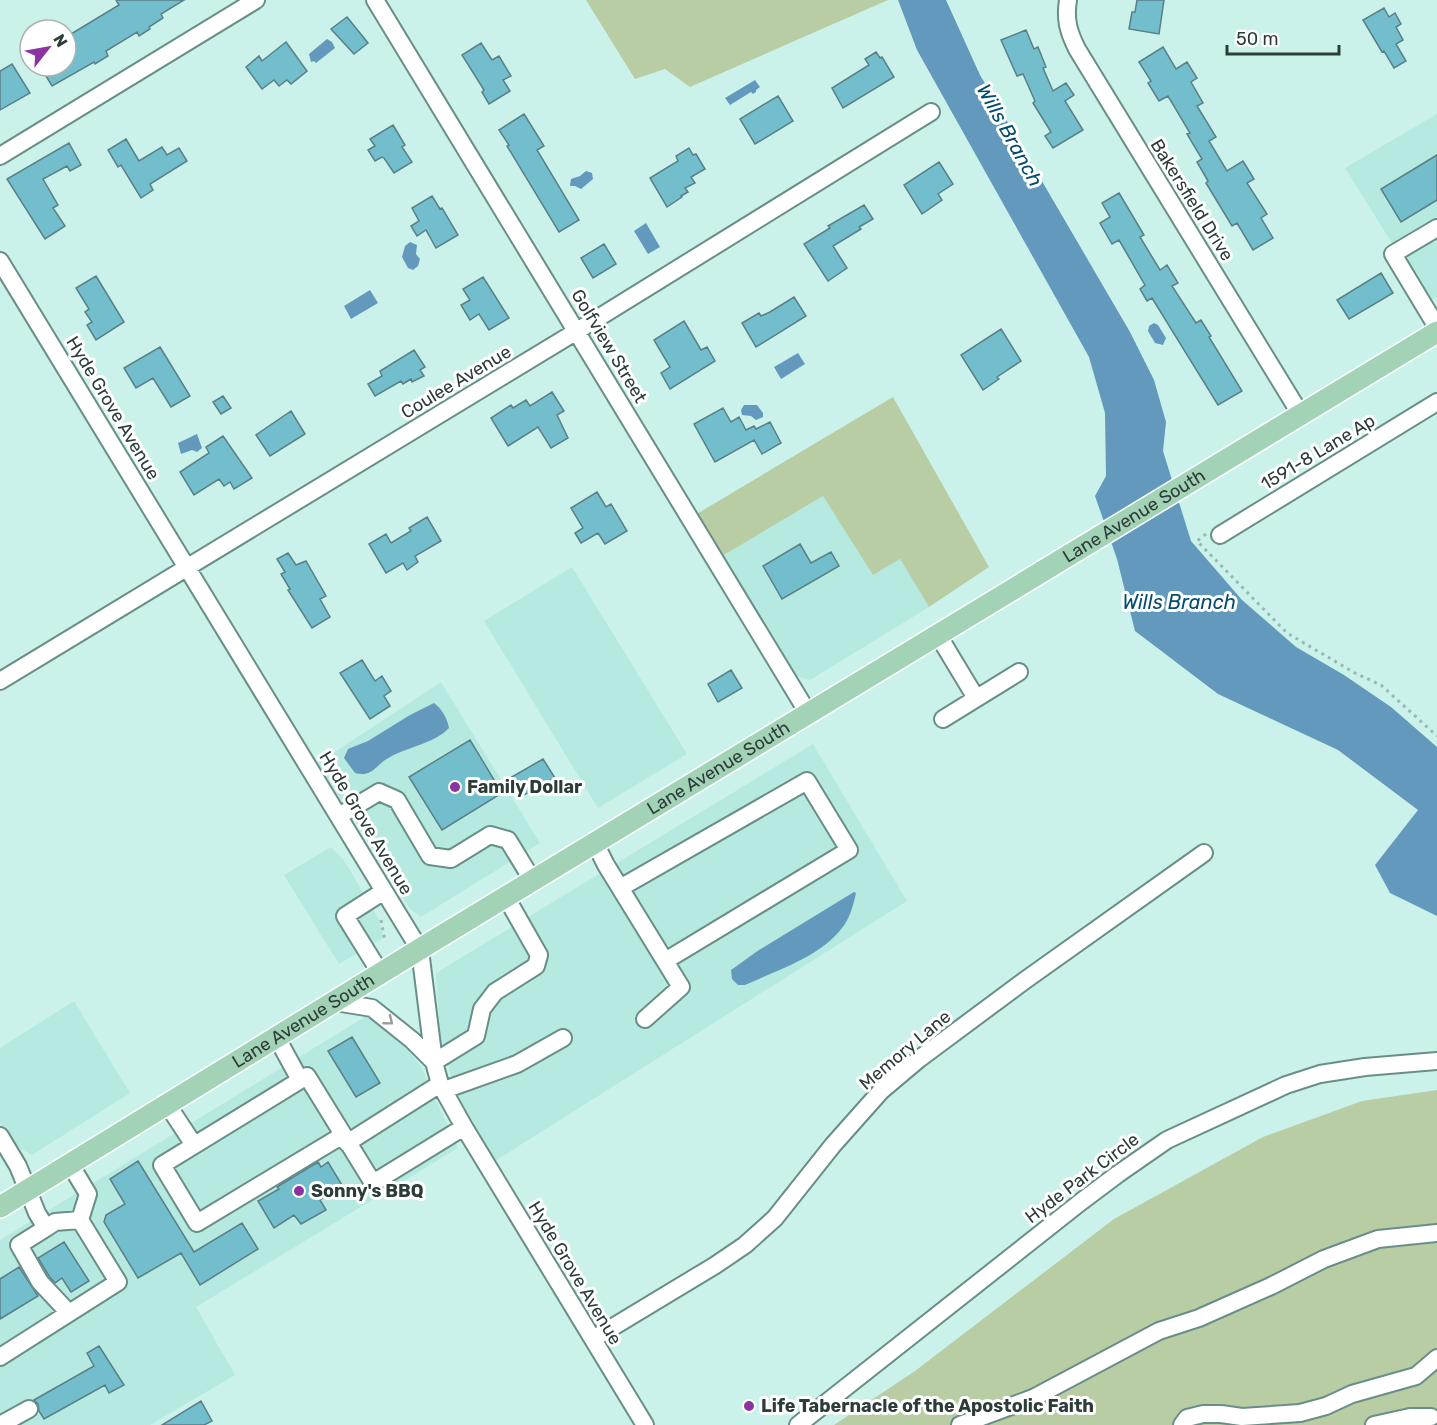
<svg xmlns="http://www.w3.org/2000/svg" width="1437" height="1425" font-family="Rubik,sans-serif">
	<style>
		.built { fill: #b6e9e0 }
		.green { fill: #b9cda5 }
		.water { fill: #6399bc }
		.building { fill: #72becc; stroke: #5a7f86; stroke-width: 1.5 }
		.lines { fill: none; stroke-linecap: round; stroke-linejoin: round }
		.minor-casing { stroke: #698e88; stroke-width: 20 }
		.major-casing { stroke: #fff; stroke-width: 24 }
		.path { stroke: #98b8b3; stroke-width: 3; stroke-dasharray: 3 4.5; stroke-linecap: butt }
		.minor { stroke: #fff; stroke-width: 16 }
		.major { stroke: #a3d3b6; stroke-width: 21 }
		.oneway { stroke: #969e9c }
		.poi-dot { fill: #8b33a0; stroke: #fff; stroke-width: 2 }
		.labels { text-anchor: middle; stroke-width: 6; stroke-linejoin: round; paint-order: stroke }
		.street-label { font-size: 18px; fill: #2c3c39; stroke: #fff }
		.poi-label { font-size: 18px; font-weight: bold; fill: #2c3c39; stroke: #fff; text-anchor: start }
		.water-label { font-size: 20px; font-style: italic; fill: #034c6f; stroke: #fff }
	</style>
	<rect width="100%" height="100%" fill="#caf2eb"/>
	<path class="built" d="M1437 114V297L1429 302 1345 168Z
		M823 496 873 574 900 559 929 607 810 680 799 677 791 671 724 555Z
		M572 567 687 754 598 808 484 621Z
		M441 682 540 843 421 917 410 909 318 763Z
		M813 744 907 901 495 1161 469 1120 452 1080 440 1034 436 973Z
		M331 847 344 860 379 920 383 938 339 964 284 875Z
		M74 1001 130 1093 32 1155 13 1144 0 1123V1048Z
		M368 1015 400 1038 422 1069 458 1148 196 1307 235 1375 150 1425H0V1240Z"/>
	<path class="green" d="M586 0H888L690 87 665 69 635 79Z
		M893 397 989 567 929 607 900 559 873 575 823 496 724 555 695 515Z
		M1437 1090V1425H834L915 1371 1114 1219 1263 1137 1362 1101Z"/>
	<path class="water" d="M898 0H946L980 75 1130 332 1154 380 1166 422 1163 451 1191 541 1242 600 1296 647 1344 675 1391 707 1437 747V916L1390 893 1375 865 1418 810 1338 750 1218 694 1135 631 1117 559 1095 496 1106 476 1105 413 1089 357 917 50Z
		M327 39 332 42 335 48 316 63 314 61 311 62 309 54Z
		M755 80 760 87 756 90V92L753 94 751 92 730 105 725 98Z
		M586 171 592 173 593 179 581 189 575 186H570L571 179 580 176Z
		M646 223 660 247 648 254 634 231Z
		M410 242 417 245 416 254 420 259 418 266 413 270 408 268 402 257 405 246Z
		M370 290 378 303 351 319 344 306Z
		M1154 323 1158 325 1166 338 1163 345 1155 343 1148 331 1149 326Z
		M798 353 805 364 781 379 774 367Z
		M744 405H757L763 413V417L756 420 751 416 742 415 741 410Z
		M197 434 202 448 197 452 192 450 181 454 178 443Z
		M434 703C442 709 447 718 449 728 434 744 405 747 385 760 379 764 375 770 370 772 365 775 360 774 355 773L344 758 348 749 368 741 410 715Z
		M854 892 856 893C853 906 850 918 842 928 820 957 777 970 745 985H738L732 979 731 970 759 950Z"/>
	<path class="building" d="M116 0H184L161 14 163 18 149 27 150 29 139 36 137 32 106 51 108 56 95 64 94 62 52 86 40 66H66V37L119 5Z
		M1137 0H1164L1159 34 1129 29 1132 12H1135Z
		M1384 8 1389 17 1395 13 1401 24 1396 27 1403 40 1396 44 1406 61 1394 68 1384 51 1382 52 1363 20Z
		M347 17 368 43 354 54 331 29Z
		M1026 30 1034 49 1038 47 1046 67 1043 68 1053 91 1066 83 1074 95 1065 101 1083 130 1053 148 1045 136 1051 132 1033 103 1035 101 1023 74 1017 76 1001 40Z
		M286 42 307 71 291 84 287 80 279 86 274 80 262 89 246 67 259 56 262 61Z
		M481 43 492 60 499 56 511 76 503 80 510 91 489 104 482 92 484 90 462 55Z
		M1163 47 1176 69 1187 62 1197 78 1191 82 1203 103 1197 106 1216 137 1209 141 1227 171 1243 161 1254 179 1247 183 1267 214 1261 218 1273 238 1253 250 1237 223 1232 226 1206 183 1208 181 1197 162 1202 159 1187 134 1190 133 1168 96 1159 101 1148 83 1151 81 1139 62Z
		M876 52 880 58 882 57 894 77 843 108 832 88 869 65 865 59Z
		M12 64 30 93 0 110V71Z
		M778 96 793 121 755 144 740 119Z
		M524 114 544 146 537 150 579 220 559 232 507 146 509 145 499 130Z
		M393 125 405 145 402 147 412 162 394 173 384 158 382 157 375 161 368 150 375 146 370 139Z
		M126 139 139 161 162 147 167 155 179 148 187 161 150 184 153 190 141 198 121 165 118 167 108 150Z
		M69 143 81 165 70 171 67 166 43 179 58 205 53 208 65 226 45 239 7 179Z
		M689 148 693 155 696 154 705 169 691 177 695 183 685 188 688 192 681 196 682 197 667 207 650 178 678 161 676 156Z
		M1437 155V200L1401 222 1381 189Z
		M939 162 953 184 938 194 942 200 922 214 904 185Z
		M1119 193 1144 235 1140 237 1160 270 1167 265 1178 283 1172 286 1196 323 1201 320 1211 336 1209 337 1242 391 1218 405 1152 298 1147 301 1140 289 1145 285 1119 240 1112 244 1100 223 1110 217 1102 203Z
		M432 196 440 209 442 208 458 235 436 248 426 230 417 236 411 226 419 221 412 208Z
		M864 205 873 219 859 227 861 229 833 246 847 268 828 281 804 244 830 228 828 226Z
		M604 244 616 264 593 278 581 258Z
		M1381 273 1393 293 1349 319 1337 300Z
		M96 276 124 322 96 340 87 325 92 322 85 312 89 309 76 288Z
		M483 277 509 318 489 330 479 314 470 320 461 305 470 300 463 289Z
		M794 297 806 316 756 347 742 323 759 313 761 316 770 312Z
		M684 321 701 350 707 347 715 361 670 389 661 373 670 367 654 340Z
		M1001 329 1021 361 997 377 999 379 983 390 961 355Z
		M160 347 190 396 171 407 153 378 136 388 124 368Z
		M414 350 425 367 420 370 424 376 412 382 411 379 403 384 401 381 375 396 368 384 382 376 380 371Z
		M552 392 564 411 557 415 568 438 551 448 538 427 508 446 491 418 511 405 513 408 526 400 530 406Z
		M223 396 231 408 221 414 213 402Z
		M723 408 731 422 739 417 746 430 754 426 756 429 770 422 781 443 762 454 754 440 715 462 694 424Z
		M291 411 305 434 270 456 256 435Z
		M223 436 252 478 234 489 230 482 224 486 219 479 194 495 180 472 209 453 206 447Z
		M597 492 606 507 611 504 627 531 605 544 598 533 581 543 575 533 583 528 571 508Z
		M427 517 441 541 415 556 418 562 407 570 403 563 386 573 369 544 386 534 391 543 411 531 409 528Z
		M800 544 811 563 831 552 839 566 782 599 763 566Z
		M288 553 296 565 306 561 326 596 320 599 330 617 312 628 288 590 290 589 281 574 285 572 277 559Z
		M362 660 375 681 382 676 391 691 384 696 390 706 370 719 340 673Z
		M731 670 742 688 718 702 708 684Z
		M470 740 502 793 442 830 409 777Z
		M543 759 555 778 522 796 510 778Z
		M352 1037 380 1083 356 1097 328 1051Z
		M138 1161 194 1252 242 1223 258 1249 200 1285 181 1253 138 1278 104 1222 106 1215 125 1204 110 1179Z
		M318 1162 321 1167 328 1162 342 1185 320 1200 326 1210 301 1224 294 1215 274 1228 258 1201 279 1189 277 1187Z
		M64 1242 89 1281 71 1292 62 1278 55 1283 49 1276 38 1258Z
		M19 1267 38 1296 0 1319V1279Z
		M99 1346 124 1385 109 1393 105 1385 44 1419 39 1411 38 1404 34 1400 94 1366 87 1353Z
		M201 1401 212 1421 204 1425H162Z"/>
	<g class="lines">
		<defs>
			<path id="minor" d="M375 0 808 713
				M1068 0C1065 19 1068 31 1077 49L1301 415
				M0 156 256 0
				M1437 228 1393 254 1437 327
				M0 261 420 950 434 1062 440 1084 464 1127 645 1425
				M1220 535 1437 402
				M938 635 976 698
				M0 681 577 331 931 112
				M943 719 1019 672
				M339 816 379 792 397 800 430 856 451 859 490 835 508 840 533 881
				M595 843 606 865 665 961 849 850 807 781 620 888
				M381 974 345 916 384 891
				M335 1002 372 1008 412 1040 434 1062 476 1036 482 1009 495 992 536 966 539 955 506 897
				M645 1019 681 987 665 961
				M277 1038 300 1080
				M444 1090 517 1064 563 1038
				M167 1104 194 1145
				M343 1135 197 1223 162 1165 307 1076 373 1183 464 1127
				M0 1136 18 1166 37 1213 46 1228 55 1222 80 1220
				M347 1143 440 1084
				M46 1228 19 1245 40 1282 69 1313
				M593 1339 714 1266 745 1245 775 1218 833 1145 881 1091 919 1059 1024 981 1204 853
				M0 1357 118 1282 80 1220 88 1194 70 1164
				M0 1425 29 1409
				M798 1425 1082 1201 1118 1174 1167 1140 1286 1085 1320 1074 1365 1067 1437 1061
				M960 1425 1033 1398 1159 1331 1199 1318 1271 1286 1324 1259 1378 1239 1437 1233
				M1182 1425 1187 1418 1203 1414H1221L1242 1417 1300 1413 1326 1406 1352 1394 1416 1376 1437 1358
				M1374 1425 1410 1417H1431"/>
			<g id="major">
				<path id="s1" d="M0 1207 438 938 1437 332"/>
			</g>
		</defs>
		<use href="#minor" class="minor-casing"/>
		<use href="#major" class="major-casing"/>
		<path class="path" d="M1206 534 1197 541 1287 633 1355 673 1381 685 1437 736
			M381 920 385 941"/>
		<use href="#minor" class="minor"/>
		<use href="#major" class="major"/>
	</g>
	<defs><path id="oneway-chevron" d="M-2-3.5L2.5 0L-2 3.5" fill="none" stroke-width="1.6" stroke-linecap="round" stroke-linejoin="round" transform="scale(1.5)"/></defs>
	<use class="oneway" href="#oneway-chevron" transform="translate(389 1021) rotate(39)"/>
	<g class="poi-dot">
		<circle cx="455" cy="787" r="6"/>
		<circle cx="299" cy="1191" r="6"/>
		<circle cx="749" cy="1406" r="6"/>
	</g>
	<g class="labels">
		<g class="street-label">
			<text transform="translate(1192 200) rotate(58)" y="6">Bakersfield Drive</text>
			<text transform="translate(609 346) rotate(59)" y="6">Golfview Street</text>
			<text transform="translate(456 382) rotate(-31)" y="6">Coulee Avenue</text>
			<text transform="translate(113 408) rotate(59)" y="6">Hyde Grove Avenue</text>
			<text transform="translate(1318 452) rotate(-31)" y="6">1591-8 Lane Ap</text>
			<text dy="6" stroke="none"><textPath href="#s1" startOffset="1328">Lane Avenue South</textPath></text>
			<text dy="6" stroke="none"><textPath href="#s1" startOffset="842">Lane Avenue South</textPath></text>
			<text transform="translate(366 823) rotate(59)" y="6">Hyde Grove Avenue</text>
			<text dy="6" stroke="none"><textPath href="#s1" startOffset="356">Lane Avenue South</textPath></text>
			<text transform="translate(905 1050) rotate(-40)" y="6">Memory Lane</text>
			<text transform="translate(1082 1178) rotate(-37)" y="6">Hyde Park Circle</text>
			<text transform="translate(575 1273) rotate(59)" y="6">Hyde Grove Avenue</text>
		</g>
		<g class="poi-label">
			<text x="467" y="793">Family Dollar</text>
			<text x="311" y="1197">Sonny's BBQ</text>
			<text x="761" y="1412">Life Tabernacle of the Apostolic Faith</text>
		</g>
		<g class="water-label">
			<text transform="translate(1010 135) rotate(61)" y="7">Wills Branch</text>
			<text x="1179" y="609">Wills Branch</text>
		</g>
	</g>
	<g transform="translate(48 48) rotate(59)"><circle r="28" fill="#ffffff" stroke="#abb1b0" stroke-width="1.5"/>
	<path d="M0-4.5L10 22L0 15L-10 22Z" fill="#8b33a0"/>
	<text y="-9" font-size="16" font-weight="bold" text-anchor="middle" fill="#2c3c39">N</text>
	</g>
	<path d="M1227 45v9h112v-9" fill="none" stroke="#2c3c39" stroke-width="3"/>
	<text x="1236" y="45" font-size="18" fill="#2c3c39" stroke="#ffffff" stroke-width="4.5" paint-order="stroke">50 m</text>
</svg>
